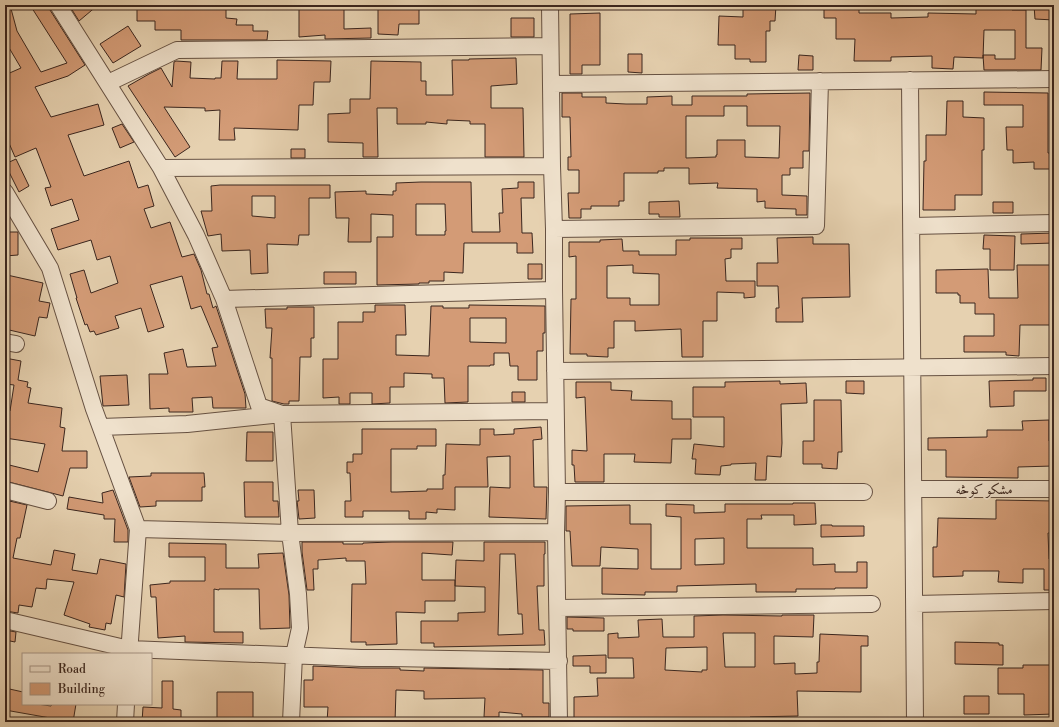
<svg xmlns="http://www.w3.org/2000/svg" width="1059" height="727" font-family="'Libre Bodoni',Amiri,serif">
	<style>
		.building { fill: #d39b76; stroke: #3b261e; fill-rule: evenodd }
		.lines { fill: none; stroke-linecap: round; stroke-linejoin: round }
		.street-casing { stroke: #665142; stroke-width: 18 }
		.street { stroke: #efe1cc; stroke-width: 16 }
		.labels { text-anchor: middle; stroke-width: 3.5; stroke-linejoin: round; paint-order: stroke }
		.street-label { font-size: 14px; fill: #3b261e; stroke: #efe1cc }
	</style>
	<rect width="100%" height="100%" fill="#e6d1b0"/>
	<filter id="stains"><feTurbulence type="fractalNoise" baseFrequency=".005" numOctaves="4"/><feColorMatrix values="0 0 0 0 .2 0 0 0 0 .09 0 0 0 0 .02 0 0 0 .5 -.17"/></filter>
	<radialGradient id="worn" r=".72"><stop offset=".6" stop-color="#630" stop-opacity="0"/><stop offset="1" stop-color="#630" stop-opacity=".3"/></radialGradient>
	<path class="building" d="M5 5H10L17 31 41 72 67 63 30 5H49L50 10 85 65 68 76 35 87 51 117 98 104 104 125 68 135 84 176 129 161 138 188 148 185 154 206 144 209 151 228 170 222 182 257 194 254 201 270 207 294H209L213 308 216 306 245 394 246 408H213L212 397 192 398 193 412H169V408L150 409 149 374H168L164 353 183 349 187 367 216 366 212 348 218 347 201 306 191 309 182 276 150 285 164 327 148 332 141 308 115 316 119 328 96 335 94 331 90 332 87 324 85 325 76 298H77L70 274 84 270 91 293 118 283 110 256 97 260 91 240 58 250 51 229 79 220 72 199 51 206 45 188 51 187 36 148 15 157 5 134V75L21 68 5 41Z
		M69 5H98L79 21Z
		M137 5H226V18L237 19 236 25H253V31H268L267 40H181V30H155V21H137Z
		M299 5H344V29L371 28V38L325 39V35L299 37Z
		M378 5H419V24H399L398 35 378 34Z
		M743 5H776L775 21H770V31H766V62H750V59H735V45H718L719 16 743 17Z
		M824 5H859V13H891V18L928 17V13L976 14V5H1012V10H1026V48H1042L1041 70H984L983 55H995V59H1015V30H984L983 58 954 57 953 69 932 68V56L891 57V61H854L855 39H836V18H824Z
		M1034 5H1054V20L1035 19Z
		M600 13V65H582V74H570V14Z
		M511 18H534V37H511Z
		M128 26 141 46 113 63 100 44Z
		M628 54H642V73L628 72Z
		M799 55 813 56V70H798Z
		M516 58 517 84 491 86V108H523L524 157H485V124H470V121L447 120V124L426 122V124H397V108H377L378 157H363V143L328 142V114L350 113V99H370L371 61 421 62V81H426V95H453L452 60H469V59Z
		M277 60 331 61 330 82H314L313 105H299L298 130 234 128 235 140H219L220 110 205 111V108L164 107 190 147 175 157 128 86 149 74 161 68 172 87 174 62 176 61 191 62 190 78 215 79V78H221L222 61H238L237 79H277Z
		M984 92 1048 93V153H1054V169H1034V162L1013 163V150H1007L1006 127H1023V105H984Z
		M562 93H582V97H606V103L626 104H647V97L672 96V105H692V96H747V94L810 93 809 151H803V168H790V175H782V195L807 196V215H796V209L765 208V201L757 202V189L717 188 718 183 689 184V168H664V171H658V173H624V201H619V206H591V209H581V218H569L568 193H579V170H568V157H571L570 117H562ZM724 106H747V126H780L779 158 745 157V140H717V155H716V157L686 158V116H724Z
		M947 101H963V117L984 118V150H982V195H955V210H923L924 161H926V135H946Z
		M122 124 134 142 120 148 112 128Z
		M291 149H305V158H291Z
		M16 159 29 186 19 192 5 164Z
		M421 182H471L472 232H500L499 213H503L502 189 518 188V182H534V198H521L522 233H532L533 253H517V243H464L463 273 444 272V281H429V283H419V284L377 285V237H393V215L371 214V242H348L349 218H336L335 192 366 191V194L393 195V191H396V183ZM416 204H445L446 231H445V235H416Z
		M220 185H330V198H309V235H299L298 245 267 244 268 273 251 274 250 250 222 251 221 234 208 236 201 211H212L211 186ZM252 196H275V218L252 216Z
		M679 201 680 217H659V214H649V202Z
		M993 202H1013V213H993Z
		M5 232H18V255L5 256Z
		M1054 233V243L1021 244V234Z
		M984 235 1015 236 1014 270H990V249H983Z
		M813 237V244H849L850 297 802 298 803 322H776V308H779L778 286H757V263H778L777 238Z
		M690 238H742V249H731V258L725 259 726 281H755V297L744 298V293L717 292V321H703V357H682L681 329 635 331V321H614V348H608V357L587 356V354H570L571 299H576V256L569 257V242H600V240L622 239 623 251H639V255H676V240H690ZM633 265V273L659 274V305H630V298H607V266Z
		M528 264H542V279H528Z
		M1017 265H1054V325H1020L1019 356 1006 355V352H964V336H994V314H975V303H960V295H958V293H936V270L988 269 989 298H1018Z
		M324 272H356V284H324Z
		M7 275 43 283 39 301 50 303 47 318 39 317 35 336 5 329V286Z
		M375 305H405L406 335H396V355L429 356 431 306H443V308H469V305L545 306V333H543V351H537V380H518V366H510L509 353H494V365H490V366H468V402L445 403 444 378H432V374L404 373V387H390V403L372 404V393H350V404H339V397L323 398V359H338V322H363V312H375ZM470 318H506V343L470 342Z
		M287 307H314V338H311V357H300L299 401H289V404H284L272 401V358H270L272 328H266L265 309H287Z
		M5 358 21 361 18 380 28 382 27 387 31 388 28 403 62 408 60 427 65 428 62 451H87V468H70L63 496 5 481V464L38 472 45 444 5 438V410L10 411 14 385 6 384 9 371H5Z
		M127 375 129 405 103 406 100 376Z
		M1033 378H1046V391H1014V406L990 407 989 381 1033 380Z
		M780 381V384L806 383 807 403 781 404 782 443 781 457 767 456 766 480H755L756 463 731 464V465L721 466 720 475 695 474 696 459H692L694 444 724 447V417H693V387H725V382Z
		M846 381H864V394L846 393Z
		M576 382H611V390L632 391 631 400 672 401V419H691V439H672L671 463 634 462 635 454H604V482H575L574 465H572V450L587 451 585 397 576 398Z
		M512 392H525V402H512Z
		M814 400H841L842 452H838L837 469 822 468V464H803V441H814Z
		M1049 420V441H1052L1053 466 1018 467V478L946 477V450H928V438L987 437V430H1023L1022 421Z
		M541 427 542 439 533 440 534 487H547L546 519 489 517 490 487 510 488V456L487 457 488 487H455V510L437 509V513L426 512V519H409V511H363V517H345V501H351L350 473H347V462H353V454H362V429H436V446H417V449H391V492H397L427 491V489H443V475H445L446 444 480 445V429H494V435L514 434V429Z
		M247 432H273V461H246Z
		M151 473H204L205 487H202V501H156V506L140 507 129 477 151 476Z
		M244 482H273V501H278L279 517H245Z
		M113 490 128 530V542H114L115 519H104V515L67 509 69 497 103 503 102 493Z
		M298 490H314L315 518 299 519 297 501H299Z
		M5 500 27 505 20 538H17L13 558 51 565 54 550 75 554 72 570 97 574 100 559 126 564 124 597 116 595 111 624 106 623 105 630 89 627 90 624 64 615 74 582 47 579 46 589 36 588 32 607 19 605 18 613 5 611 8 590H5Z
		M996 500 1054 501V533H1048L1049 559H1054V590H1044V569H1023V583L998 582 999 571H963V576L933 577V547H937L938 518 996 519Z
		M793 503H815L816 524 794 525V515H761L762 519H747V548H813V565L835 564V572H857V562H867V588H835V589H796V592H756V584L677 586V592H645V595L602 594V568L638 569V549L601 547 600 566H572L570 531H566V506L630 505V524H651V569H681V517L666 516V504L694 505V513L725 512V504H793ZM724 538V564L695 565V539Z
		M821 525H832V526H864V536L821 537Z
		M302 542H343V544H363V543L392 542H453L452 555 422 553V580H455V601H425V613L396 612 397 644 366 645V642H351L352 584H366L365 561H346V558L318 560V569H313L314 590H307L302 552Z
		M484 542H545V554H544V586H537L539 630H544L545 645 434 647V643H421V621H458V613L485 612V587L455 586 456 560 484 561ZM500 554H515L518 614H522L523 634 498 635Z
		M169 543 226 544V568H259L258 554 283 553 289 595 290 628 260 629 259 589H219V590L214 589V632H243V643L185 642V636L158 638 156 597H151L150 585 170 583V581H205V557H169Z
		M723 615 782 616V615H814L813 637 774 636V664L795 663V674L817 673V662H819L820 634 868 636V646H861V692L797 691 798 716 750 717V722L574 721V697L598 696 597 678H634L633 658H608V634L618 633V638L639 637 638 620 662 619 663 637H694V616ZM723 633H755V667H725ZM707 647V670H702V672L665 670 666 648Z
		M567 617 604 618V631H573V629H567Z
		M5 630 16 632 15 642 5 640Z
		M955 642 999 643V645H1003V665L955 664Z
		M606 655V673H590V666H573V656Z
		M1023 665H1054V714L1024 715V694H998V668H1023Z
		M313 666 361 668H400V670L424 671V668L543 670V703H549V717H522V714L499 712V717H484L485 698 424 699V691L396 690 395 722H327L328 707H304V680H313Z
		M162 681H173V709L181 710V722H142L143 707 162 708Z
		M5 688 23 692V704H37L51 706 52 704H76L73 722H56V719L5 710Z
		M217 692H253V722H217Z
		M964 696H989V714H964Z"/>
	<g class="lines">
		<defs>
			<path id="street" d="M58 5 161 168 196 235 224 299 259 406 282 414 290 533 298 594 300 628 294 655 291 722
				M550 5 552 166 554 229V290L557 492 556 532 559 722
				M910 80 915 722
				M108 83 177 50 550 46
				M551 84 1054 79
				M161 168 552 166
				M5 192 50 268 94 409 138 529 129 654
				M912 226 1054 223
				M554 229 816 226 820 81
				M224 299 554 290
				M5 342 16 344
				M555 371 1054 366
				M101 427 187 424 282 414 555 411
				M914 489H1054
				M5 490 48 501
				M557 492H864
				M138 529 290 533 556 532
				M915 604 1054 601
				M558 608 872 604
				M5 620 129 649 361 658H391L559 661
				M125 722 126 704"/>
		</defs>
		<use href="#street" class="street-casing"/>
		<use href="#street" class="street"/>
	</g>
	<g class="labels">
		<g class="street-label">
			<text x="984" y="494">مشکو کوڅه</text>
		</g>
	</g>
	<rect width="1059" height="727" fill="none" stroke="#e6d1b0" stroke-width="20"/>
	<rect x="6" y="6" width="1047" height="715" fill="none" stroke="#3b261e" stroke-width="2"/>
	<rect x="10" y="10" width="1039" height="707" fill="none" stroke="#3b261e"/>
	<rect x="22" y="653" width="130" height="52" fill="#efe1cc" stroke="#a79686"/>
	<rect x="30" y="666" width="20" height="6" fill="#efe1cc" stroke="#a79686"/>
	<text x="58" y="673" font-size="12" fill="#3b261e">Road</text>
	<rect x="30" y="683" width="20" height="12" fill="#d39b76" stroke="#a79686"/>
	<text x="58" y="693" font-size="12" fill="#3b261e">Building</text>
	<rect width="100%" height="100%" filter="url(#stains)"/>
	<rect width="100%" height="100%" fill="url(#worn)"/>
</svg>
